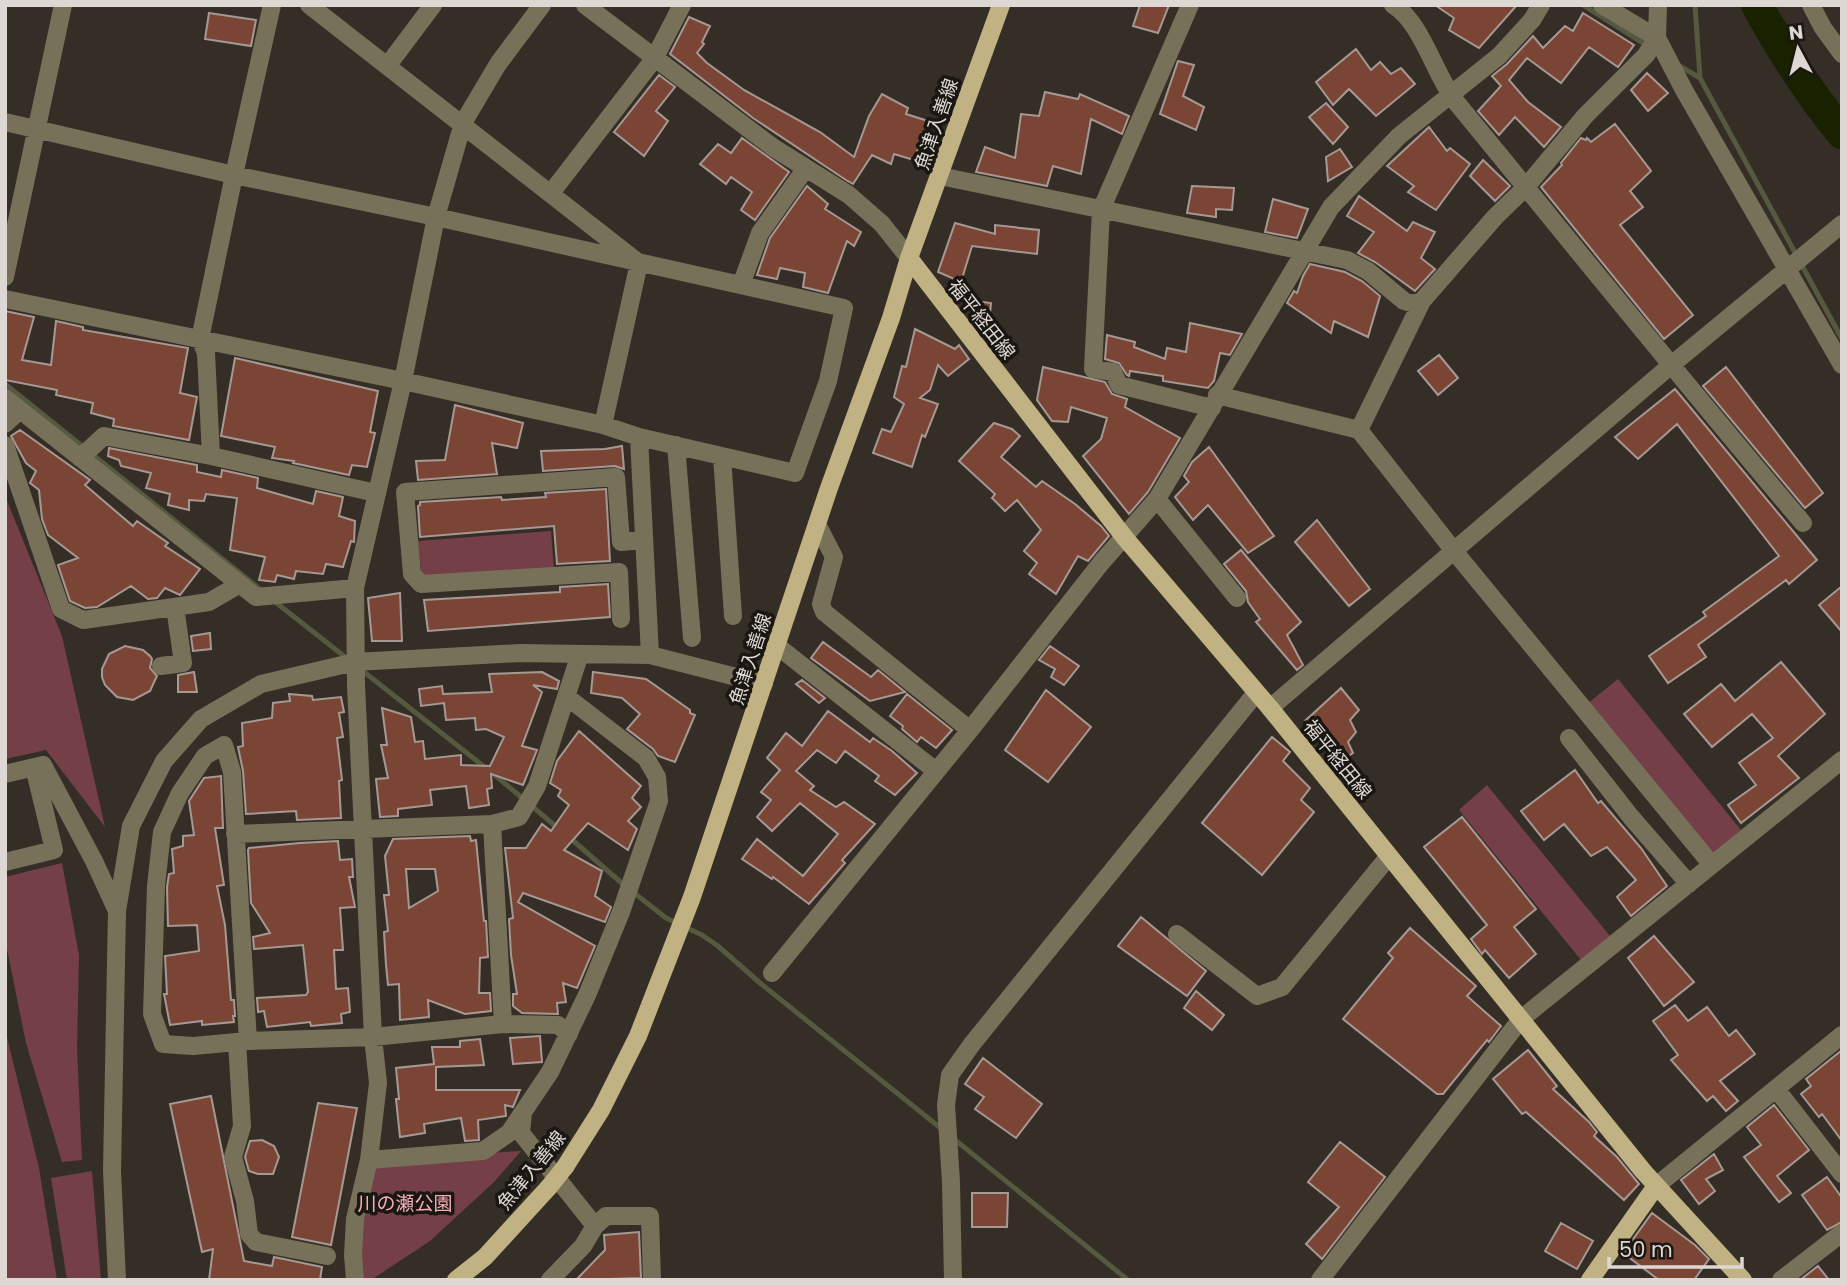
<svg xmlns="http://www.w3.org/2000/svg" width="1847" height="1285" font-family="Poppins,'Noto Sans JP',sans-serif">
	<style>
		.green { fill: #753f48 }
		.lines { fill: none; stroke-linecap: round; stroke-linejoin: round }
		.stream { stroke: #54593f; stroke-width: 5 }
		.river { stroke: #192200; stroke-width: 32 }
		.building { fill: #7a4535; stroke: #a69994; stroke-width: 2; fill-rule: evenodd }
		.minor { stroke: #78715a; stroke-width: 18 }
		.major { stroke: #c0b282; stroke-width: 18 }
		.major-bridge { stroke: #c0b282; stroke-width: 18 }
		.labels { text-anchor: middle; stroke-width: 7; stroke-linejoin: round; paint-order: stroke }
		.street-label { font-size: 19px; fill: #ddd8d3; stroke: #1a1713 }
		.park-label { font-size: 19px; fill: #f7aeb8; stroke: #1a1713 }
	</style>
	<rect width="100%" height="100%" fill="#352e26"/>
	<path class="green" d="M5 496 62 636 105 827 46 750 5 759Z
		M551 531 554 570 422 579 418 541Z
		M1618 679 1741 830 1710 856 1587 704Z
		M1487 785 1610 936 1581 960 1459 810Z
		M62 863 79 955 77 1048 82 1160 62 1162 26 1043 5 939V877Z
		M5 1029 39 1168 57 1280H5Z
		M521 1151 494 1182 430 1241 371 1280H355L369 1160Z
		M92 1171 101 1280H67L51 1178Z"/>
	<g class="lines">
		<path class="stream" d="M1583 5 1649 47
			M1695 5 1700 78
			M1678 65 1700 78 1842 339
			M5 384 261 590
			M274 601 349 660
			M359 668 496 776 559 829
			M569 837 625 886
			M633 892 666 918 702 935 718 946 760 983 943 1130
			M954 1139 1128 1280"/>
		<path class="river" d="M1757 5C1782 51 1809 93 1842 133"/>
	</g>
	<path class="building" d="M1140 5H1169L1158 33 1133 26Z
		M1435 5H1517L1479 48 1449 30 1454 18Z
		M209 13 256 20 251 46 205 39Z
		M1583 13 1634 45 1618 67 1589 47 1561 83 1527 58 1509 80 1528 102 1561 127 1544 147 1515 117 1499 135 1478 111 1501 86 1492 76 1507 64 1533 36 1543 48 1565 26 1573 31Z
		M689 17 710 26 702 42 704 44 697 53 707 63 744 90 820 132 854 157 869 116 882 94 908 108 906 114 928 121 914 160 894 154 891 164 872 155 853 184 846 180 753 118 670 54Z
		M1356 49 1371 70 1380 62 1391 74 1401 68 1415 84 1376 116 1349 89 1333 105 1316 82Z
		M1178 61 1194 65 1183 96 1204 107 1196 130 1160 114Z
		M1647 73 1668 93 1648 111 1631 90Z
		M659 75 675 87 656 111 668 121 644 156 614 132Z
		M1045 92 1078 99 1080 94 1129 116 1122 134 1091 119 1081 174 1053 166 1047 186 976 172 985 147 1015 158 1021 114 1039 116Z
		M1326 103 1348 127 1333 144 1309 117Z
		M1615 124 1651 171 1630 191 1643 207 1620 225 1693 315 1664 339 1541 187 1562 165 1561 163 1581 138 1586 140 1587 138 1591 142Z
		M1429 127 1447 151 1450 148 1470 164 1436 210 1408 192 1414 186 1387 166Z
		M742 138 789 172 755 220 741 210 752 192 731 177 726 184 700 164 718 144 731 153Z
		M1340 149 1352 167 1328 181 1326 157Z
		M1483 160 1510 186 1495 201 1470 176Z
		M807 186 828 204 825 209 861 232 854 246 847 241 828 293 803 287 805 273 780 268 777 279 757 275 770 238Z
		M1192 186 1234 188 1232 210 1216 209V217L1187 213Z
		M1359 196 1407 231 1413 222 1435 232 1421 258 1435 269 1415 291 1375 262 1358 253 1374 232 1347 216Z
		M1273 199 1308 209 1297 238 1265 232Z
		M955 223 995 234V225L1039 230 1037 254 972 246 961 282 938 272Z
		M1310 264 1345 272 1362 281 1380 296 1368 337 1334 321 1331 333 1287 303 1294 291 1297 293 1303 276Z
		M975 301 991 303 989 325 974 322Z
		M5 311 34 317 22 360 51 365 56 321 83 327V330L188 348 180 393 197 397 189 440 113 426 114 419 91 413 93 403 56 395 57 390 5 380Z
		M1190 323 1242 334 1230 355 1220 353 1214 381 1208 388 1163 381V376L1130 371 1129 376 1127 375 1119 363 1105 359 1107 335 1135 342 1134 347 1165 359 1167 348 1186 352Z
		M915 329 955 349 959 345 969 359 948 376 938 365 930 390 920 398 938 404 925 437 922 435 912 467 873 453 882 429 891 432 904 404 894 397 902 366 906 367Z
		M1439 355 1458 378 1438 395 1418 371Z
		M235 358 378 391 370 432 375 433 367 467 352 465 349 475 293 463 294 461 272 458 275 447 221 436Z
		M1043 367 1105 382 1112 394 1127 399 1125 407 1180 438 1148 492 1129 514 1083 456 1101 439 1107 418 1071 407 1068 422 1052 421 1037 400Z
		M1726 367 1823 493 1805 508 1703 386Z
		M1675 389 1817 560 1789 584 1786 580 1698 645 1706 657 1668 683 1649 656 1706 616 1703 612 1779 556 1677 424 1638 459 1615 437Z
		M455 405 523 423 517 448 492 443 497 474 418 480 416 461 445 460Z
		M994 423 1012 429 1020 436 1001 457 1036 487 1042 481 1075 504 1101 526 1109 536 1088 561 1078 556 1056 594 1029 574 1037 563 1024 551 1041 530 1017 500 1005 511 992 498 995 494 959 461Z
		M20 430 90 480 85 485 133 526 137 521 168 543 165 546 200 569 180 595 165 588 157 598 148 599 131 586 97 607 85 608 70 601 58 565 78 558 48 535 42 519 39 490 30 483 36 471 26 463 11 436Z
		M622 446 624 469 615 466 543 471 541 451 605 449Z
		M1209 447 1274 536 1248 553 1208 505 1193 520 1175 497 1189 482 1184 476 1192 462Z
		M109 448 197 465V472L221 477 222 470 258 478 257 488 313 504 316 491 343 497 339 516 355 521 354 542 351 541 343 567 326 564 323 574 296 571 294 579 277 575 275 582 259 580 265 557 230 550 237 498 206 494 204 501 189 500V510L168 505 170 494 146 488 151 473 121 466 119 460 108 456Z
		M606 489 610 561 557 564 554 526 420 537 418 506 420 505V502L501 497 502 500 546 497 545 493Z
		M1317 520 1370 589 1349 606 1295 542Z
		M1241 550 1301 622 1287 635 1303 665 1297 670 1256 622 1260 619 1248 602 1246 591 1224 564Z
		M608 584 610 617 428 631 424 600 560 592V587Z
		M1842 586V632L1819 605Z
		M400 593 402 641H372L368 598Z
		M210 633 211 649 193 651 191 636Z
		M823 642 871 677 878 670 905 692 870 701 811 658Z
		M125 646 143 650 150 656 152 659 150 668 157 676 150 691 133 700 117 697 105 685 102 677V669L109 654Z
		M1050 646 1079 666 1064 685 1051 677 1055 669 1039 660Z
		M1781 662 1825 714 1778 756 1799 778 1741 823 1728 805 1756 785 1739 763 1773 738 1752 714 1712 747 1684 714 1721 684 1735 701Z
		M194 672 197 692H178V675Z
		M542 672 559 681 557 689 533 685 542 692 522 746 537 750 523 785 491 774 492 788 487 789 489 805 469 808 466 786 430 790 432 805 398 809V816L380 817 376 779 388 778 381 745H387L382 708 411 717 415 742 423 741 425 759 461 755V765L490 766 504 737 486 729 476 730 475 718 446 720 444 703 421 706 419 689 442 686 443 694 492 692 489 674Z
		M593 672 646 679 690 710V713L695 715 675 762 658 756 653 749 627 729 640 714 622 698 591 693Z
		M802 680 825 698 819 703 796 684Z
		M1341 688 1359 710 1350 720 1356 732 1348 742 1353 753 1337 764 1305 721Z
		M1046 690 1091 727 1048 782 1005 750Z
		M289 694 312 696 313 700 341 697 344 712 339 713 343 737 337 738 342 780 339 781 341 818 297 820 296 811 246 814 243 771 238 747 243 746 242 723 272 718 273 703 290 701Z
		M907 694 952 730 936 748 921 737 917 742 902 729 903 726 890 716Z
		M828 711 870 742 873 738 892 751 917 773 895 795 875 781 879 776 845 751 836 763 817 750 796 771 814 786 810 790 836 807 844 802 875 824 842 860 845 863 809 904 773 877 772 879 742 859 757 839 803 876 838 834 800 803 772 831 757 817 771 800 761 792 780 770 767 758 786 733 802 746Z
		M579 731 641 786 632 798 641 807 628 821 637 829 628 850 588 823 564 850 602 871 595 896 611 907 605 922 523 893 518 902 595 946 577 988 563 983 566 1002 557 1003 558 1014 522 1013 513 1006V994H517L511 955 509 919 513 918 505 848H526L542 824 551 831 569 805 558 796 561 790 550 783 557 761Z
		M1272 737 1290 752 1283 761 1310 788 1301 800 1314 812 1262 875 1202 823Z
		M1575 770 1598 803 1601 801 1641 848 1667 886 1631 916 1617 897 1636 880 1607 847 1591 856 1564 824 1544 840 1521 811Z
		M221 776 223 828H215L224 885 217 886 225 925 231 1000H234L235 1016H233L234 1022 202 1025V1021L170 1025 164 994H167L165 956 199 951 197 925 168 926 167 887 169 874 174 873 172 849 183 846V836L194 835 189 801 204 778Z
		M1462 817 1536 909 1514 927 1536 954 1509 978 1485 950 1482 954 1471 939 1487 925 1424 847Z
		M470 836 471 841 476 840 484 921H486L488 957 480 958 479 993H490L491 1011 465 1014 428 1000 429 1017 400 1020 399 984 388 985 386 965 384 932 388 931 384 895H389L385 856 393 839ZM406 869H435L438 891 409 908Z
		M338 841 340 860 352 859 353 877H349L355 907 340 908 343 950H334L336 989 348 988 350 1012 341 1014 342 1023 311 1026 310 1022 267 1027 264 1011 258 1012 257 998 306 995 308 992 303 945 254 949 253 937 270 933 251 903 248 850 249 848 300 843Z
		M1141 917 1206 971 1187 996 1118 946Z
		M1410 928 1476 986 1467 996 1501 1026 1489 1042 1487 1040 1443 1094H1437L1343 1019 1393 958 1388 953Z
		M1654 936 1694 982 1664 1006 1628 958Z
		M1196 991 1224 1015 1212 1030 1184 1008Z
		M1675 1005 1688 1021 1707 1007 1729 1036 1736 1030 1755 1054 1720 1081 1738 1101 1726 1111 1713 1096 1707 1101 1671 1060 1678 1055 1653 1021Z
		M540 1036 542 1062 513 1064 510 1038Z
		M480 1039 484 1065 436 1067V1090H520L513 1107 505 1105 506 1116 478 1120 479 1140 465 1141 461 1118 424 1124 425 1133 400 1137 396 1099H399L396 1068 434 1064 432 1047H460V1041Z
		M1528 1050 1557 1086 1553 1089 1589 1122 1597 1132 1594 1136 1617 1157 1639 1184 1624 1200 1526 1112 1522 1114 1493 1079Z
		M1842 1050V1141L1822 1114 1819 1117 1801 1094 1811 1086 1806 1079Z
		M983 1058 1042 1104 1016 1138 975 1109 984 1097 965 1084Z
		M211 1096 244 1261 272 1266 274 1257 322 1267 320 1280H209L213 1249 202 1252 170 1104Z
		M318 1103 357 1108 331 1245 292 1237Z
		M1774 1105 1809 1150 1777 1176 1791 1193 1779 1202 1744 1157 1761 1145 1747 1127Z
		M262 1140 274 1146 279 1157 273 1174H258L249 1171 245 1157 250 1141Z
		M1340 1142 1385 1177 1322 1259 1306 1244 1339 1207 1308 1182Z
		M1714 1154 1723 1170 1706 1179 1715 1191 1699 1204 1681 1180Z
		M1827 1177 1842 1198V1222L1827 1230 1802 1195Z
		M972 1193H1008L1007 1227H972Z
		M1652 1213 1695 1245 1709 1259 1694 1280H1659L1623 1253Z
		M1561 1223 1593 1241 1577 1269 1545 1251Z
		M639 1232 641 1278 576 1280 605 1250 604 1235Z
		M1818 1266 1829 1280H1800Z"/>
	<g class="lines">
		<path class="minor" d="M309 5 639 263 603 425
			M585 5 774 148 849 195 882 224 909 258
			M1190 5 1101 210 1093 369 1113 372 1119 385 1212 408
			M1393 5C1422 22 1435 76 1456 102 1571 242 1685 384 1803 523
			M1602 5 1657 38
			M1658 5 1657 38 1684 90 1842 365
			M1811 5 1823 28 1842 54
			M388 65 433 5
			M5 122 234 175 272 5
			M940 176 1347 260 1368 271 1404 301 1414 304 1422 301 1495 217 1526 187 1585 116 1646 55 1657 38
			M551 193 654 59 682 5
			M5 277 63 5
			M741 285 760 233 806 168
			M5 299 403 381 603 425 639 437 795 473 828 381 844 308 436 217 234 175 200 339 206 353 211 456 376 493
			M1217 395 1359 430 1454 551 1712 865
			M5 398 256 597 355 588
			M5 424 20 410
			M1359 430 1422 301
			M639 437 650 655
			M5 445 61 609 83 620 209 602 240 584
			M676 445 692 638
			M722 456 733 616
			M80 458 104 436 211 456
			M1157 499 1237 598
			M817 524 834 557 821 604 824 612 970 730
			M621 619 619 572 421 584 412 574 405 492 616 477 621 542 644 540
			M776 645 936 771
			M161 666 183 663 175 607
			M1270 708 1670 366 1842 224
			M1569 738 1631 817 1689 884
			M5 774 43 765 94 861 117 911
			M492 824 503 1024
			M235 834 492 824 519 817 537 786 580 654
			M5 862 54 850 34 767
			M1177 934 1257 996 1282 987 1389 856
			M772 973 970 730 1101 563 1157 499 1331 207 1399 136 1499 56 1532 20 1541 5
			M248 1041 232 772 224 745 205 756 180 793 162 832 156 886 152 1014 163 1044 193 1046 248 1041 373 1037 503 1024 558 1025 569 1034
			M237 1042 242 1126 233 1157 245 1201 249 1234 256 1242 327 1256
			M1777 1090 1842 1174
			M523 1112 521 1133 595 1226
			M369 1160 483 1151 509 1133 550 1072 587 995 621 912 659 801 657 777 646 758 567 697
			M1656 1186 1842 1035
			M117 1280 112 1171 117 911 131 826 164 761 201 719 261 684 355 662 520 653 650 655 764 684
			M355 1280 353 1255 355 1219 369 1160 378 1083 373 1037 356 686 355 588 403 381 436 217 463 123 498 64 542 5
			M550 1280 583 1246 595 1226 606 1216H650L652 1280
			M953 1280 951 1182 946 1105 950 1075 972 1044 1256 693
			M1320 1280 1521 1019 1842 760
			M1781 1280 1842 1233"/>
		<path class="major" d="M909 258 1125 538 1270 708 1643 1171 1743 1280
			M565 1167 601 1110 638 1036 692 897 829 488 891 318 909 258 1001 5
			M456 1280 485 1257 549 1187
			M1590 1280 1656 1186"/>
		<path class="major-bridge" d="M549 1187 565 1167"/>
	</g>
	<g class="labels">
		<g class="street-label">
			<text transform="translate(936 124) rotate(-71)" y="7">魚津入善線</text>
			<text transform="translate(982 319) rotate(52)" y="7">福平経田線</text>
			<text transform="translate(750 659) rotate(-72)" y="7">魚津入善線</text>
			<text transform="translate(1338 759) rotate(51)" y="7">福平経田線</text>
			<text transform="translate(531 1170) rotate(-51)" y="7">魚津入善線</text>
		</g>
		<g class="park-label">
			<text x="405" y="1210">川の瀬公園</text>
		</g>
	</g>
	<rect width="1847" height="1285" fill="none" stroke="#ddd8d3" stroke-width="14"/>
	<g transform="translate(1798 49) rotate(353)" stroke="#1a1713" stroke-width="5" paint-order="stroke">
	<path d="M0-5L12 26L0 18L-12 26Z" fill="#ddd8d3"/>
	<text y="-10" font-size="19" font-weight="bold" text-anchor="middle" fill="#ddd8d3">N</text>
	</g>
	<path d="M1609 1257v10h133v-10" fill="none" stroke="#ddd8d3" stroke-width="3.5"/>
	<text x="1619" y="1257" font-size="21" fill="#ddd8d3" stroke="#1a1713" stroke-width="5" paint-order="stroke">50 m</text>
</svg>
